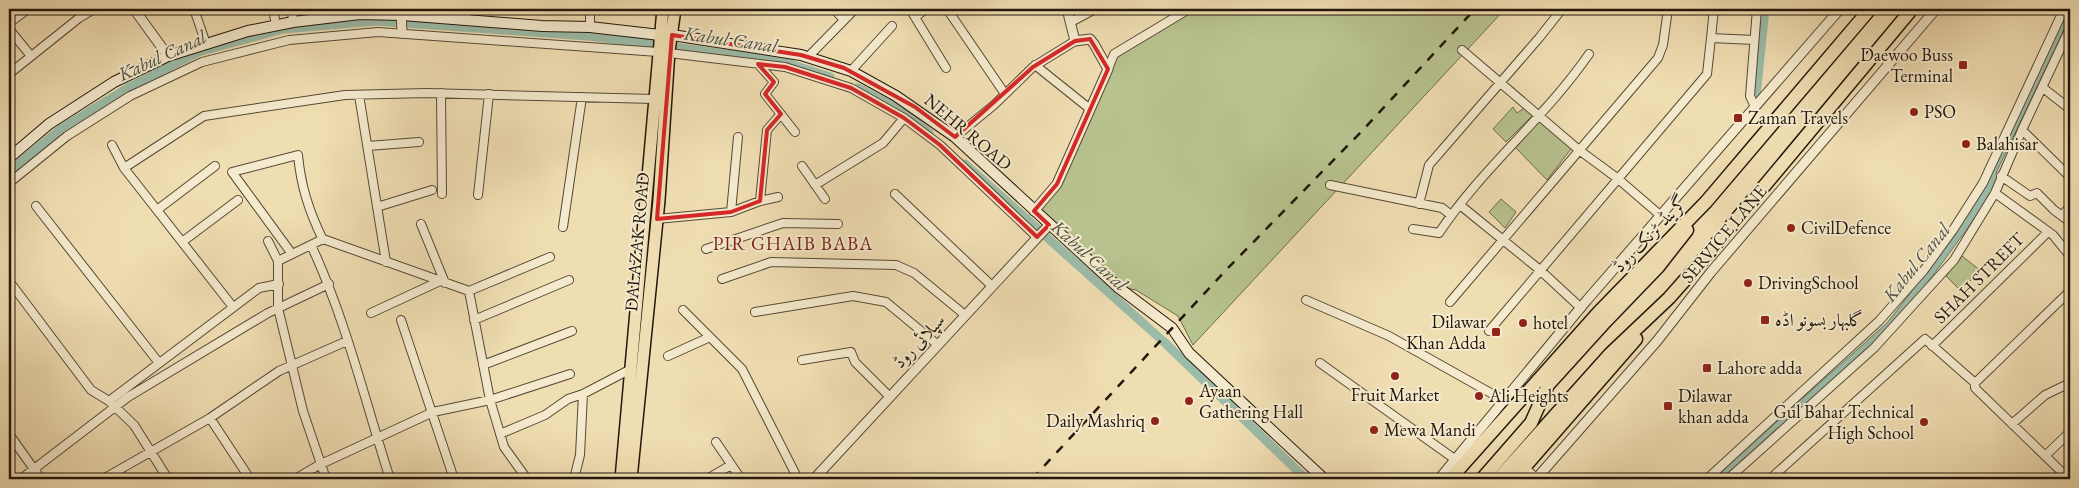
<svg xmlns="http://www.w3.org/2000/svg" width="2079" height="488" font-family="'EB Garamond',Amiri,serif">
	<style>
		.green { fill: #b7c28e; stroke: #6c6c4c }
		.water { fill: #9bbca9; stroke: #6b7a69 }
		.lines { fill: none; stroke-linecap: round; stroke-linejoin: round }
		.canal { stroke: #9bbca9; stroke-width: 9 }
		.minor-casing { stroke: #564934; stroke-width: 10 }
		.tertiary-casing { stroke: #564934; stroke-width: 11 }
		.secondary-casing { stroke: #22170a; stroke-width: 12 }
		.primary-casing { stroke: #22170a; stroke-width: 14 }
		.trunk-casing { stroke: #22170a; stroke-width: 15 }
		.minor { stroke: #f5eace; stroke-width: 8 }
		.tertiary { stroke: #f5eace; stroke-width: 9 }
		.secondary { stroke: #f5eace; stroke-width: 10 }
		.primary { stroke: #f0deb3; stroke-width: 11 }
		.trunk { stroke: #f0deb3; stroke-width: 12 }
		.rail { stroke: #22170a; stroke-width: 2.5; stroke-dasharray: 9 9; stroke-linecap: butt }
		.marked { fill: none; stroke: #d62828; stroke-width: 4; stroke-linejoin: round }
		.poi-dot { fill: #8f2418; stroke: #f5eace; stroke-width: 2 }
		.labels { text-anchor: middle; stroke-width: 4; stroke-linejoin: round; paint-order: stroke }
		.poi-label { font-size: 18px; fill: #22170a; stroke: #f5eace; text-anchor: start }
		.street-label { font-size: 18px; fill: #22170a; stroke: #f5eace }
		.water-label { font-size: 19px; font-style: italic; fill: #4c5142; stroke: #f5eace }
		.neighbourhood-label { font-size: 19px; letter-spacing: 1px; fill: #7a1f14; stroke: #f5eace }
	</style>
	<rect width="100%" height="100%" fill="#f0deb3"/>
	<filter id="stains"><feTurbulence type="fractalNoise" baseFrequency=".004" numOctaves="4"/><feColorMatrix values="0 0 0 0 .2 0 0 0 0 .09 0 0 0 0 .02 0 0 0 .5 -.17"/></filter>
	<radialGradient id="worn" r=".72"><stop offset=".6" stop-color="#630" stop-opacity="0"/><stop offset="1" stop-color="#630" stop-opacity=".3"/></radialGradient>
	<path class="green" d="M1187 9H1505L1193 345 1178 316 1136 290 1126 288 1049 225 1034 211 1057 184 1114 54Z
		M1513 107 1517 113 1524 108 1532 116 1506 142 1493 129Z
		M1537 119 1574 145 1547 180 1513 145Z
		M1501 199 1516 212 1505 228 1489 212Z
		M1962 256 1981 271 1960 290 1946 276Z"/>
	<path class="water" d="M2067 9H2070V17L1989 188 1985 183Z
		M1980 191H1983L1988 196 1986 203C1950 251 1916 303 1873 346 1825 393 1770 433 1722 479H1712L1887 323 1936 260Z"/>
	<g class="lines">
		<path class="canal" d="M858 88 907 114 929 133
			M1756 96 1765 9
			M965 164 1164 342 1306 479
			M9 172 62 128 128 88 198 52 283 29 376 21 588 36 781 61 830 77
			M1981 203 1994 177"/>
		<defs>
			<path id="minor" d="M194 9 206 44
				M273 9 276 25
				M292 9 293 22
				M466 9V20
				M590 9V27
				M834 9 844 20
				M910 9 946 68
				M947 9 1005 94
				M915 17 926 9
				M1071 22 1095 9
				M9 23 28 9
				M9 29 31 56
				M1711 38 1714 9
				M1462 50 1579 150 1617 178 1660 215
				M669 53 785 67 851 88 904 118 940 145 1037 237
				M808 57 855 9
				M758 64 774 82 765 94 795 132
				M1035 65 1090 109
				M1108 69 1114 54 1189 9
				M851 71 892 26
				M9 74 79 18 94 9
				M2043 88 2070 109
				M441 93 442 194
				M359 95 386 262
				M1755 107 1750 96 1757 9
				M2022 130 2070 177
				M955 137 994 105 1033 67 1075 41
				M112 145 124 168 233 307
				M368 146 419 142
				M802 166 825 199
				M124 168 204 116 345 95 427 93 654 99
				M2001 176 2030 196 2037 193 2054 210 2070 222
				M9 183 67 136 130 96 202 62 289 40 378 32 658 52
				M815 185 883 143 904 118
				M1330 185 1442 208 1451 215
				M1995 193 2053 235 2070 256
				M895 194 992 286
				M478 195 489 94
				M760 201 767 130 781 114
				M1419 204 1429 165 1539 38 1562 9
				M1460 205 1540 270 1581 308
				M36 206 159 363
				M377 207 432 190
				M157 210 215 166
				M731 212 738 137
				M2062 216 2070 206
				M657 219 731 212 760 201 778 197
				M421 224 445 283
				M563 227 582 97
				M1413 229 1439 233C1482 168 1545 118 1589 54
				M268 241 278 261V308L303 411 326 479
				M182 242 238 200
				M311 245C346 320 365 401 390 479
				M706 249 783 223 838 224
				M292 254 232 172 298 155C301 187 309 211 323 240
				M278 261 323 239 469 291 490 400 504 447 527 479
				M722 279 771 262 896 265 914 273 965 315
				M9 281 91 390 109 401 134 425 168 479
				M469 291 550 257
				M1306 300 1389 336 1505 401
				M1450 302 1658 58 1663 45 1668 9
				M683 310 742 369 798 479
				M755 312 853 296 886 302 938 345
				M371 313 440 281
				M401 320 454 479
				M474 320 569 280
				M1489 331 1707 74 1711 38 1754 40
				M1932 346 2048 232
				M668 356 710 337
				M802 360 851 352 855 362 890 397
				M1320 363 1456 460
				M483 365 572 331
				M1975 383 2070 291
				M109 401 259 288 279 284
				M210 418 250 479
				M2012 424 2045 395 2070 383
				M9 434 41 479
				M500 434 545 415 568 399 583 394 631 369
				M716 442 741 479
				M2045 456 2070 432
				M1524 467 1537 479
				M21 479 128 397 268 313 329 284
				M103 479 210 418 279 371 347 341
				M295 479 319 465 433 412 490 400 570 374
				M574 479 580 455 583 394
				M707 479 731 465
				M1707 479 1879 321 1924 270 1953 230 1983 183 2064 9
				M1728 479 1874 348 1954 260 1995 193 2022 130 2070 28
				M1770 479 1925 339 1975 383V388L2069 479"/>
			<path id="tertiary" d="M134 9 168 56
				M401 9 402 33
				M1034 211 1057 184 1108 69 1094 44 1090 39 1075 41 1067 9
				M814 479 1049 225
				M1439 479 1587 300 1840 9
				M1536 479 1657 341 1711 272 1936 9"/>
			<path id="secondary" d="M672 35 801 55 851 71 896 96 955 137 1119 288 1172 328 1189 353 1324 479
				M9 158 49 124 114 82 168 56 248 31 293 22 360 14 402 15 542 26 590 27 660 35"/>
			<path id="primary" d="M621 479 663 9
				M631 479 659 200 669 51 675 9"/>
			<path id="trunk" d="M1450 479 1598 313 1706 202 1870 9
				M1482 479 1531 423 1548 385 1606 321 1658 267 1687 230
				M1498 479 1610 354 1669 298 1700 263 1912 9
				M1514 479 1636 339"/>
		</defs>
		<use href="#minor" class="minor-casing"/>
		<use href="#tertiary" class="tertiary-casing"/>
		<use href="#secondary" class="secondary-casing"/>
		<use href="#primary" class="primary-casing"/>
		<use href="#trunk" class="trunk-casing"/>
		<use href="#minor" class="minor"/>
		<use href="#tertiary" class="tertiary"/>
		<use href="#secondary" class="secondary"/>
		<use href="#primary" class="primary"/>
		<use href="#trunk" class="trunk"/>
		<path class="rail" d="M1032 479 1228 268 1362 131 1475 9"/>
	</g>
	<path class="marked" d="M672 35 801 55 844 68 915 107 955 137 1033 67 1075 41 1090 39 1108 69 1057 184 1034 211 1049 225 1037 237 940 145 904 118 851 88 785 67 758 64 774 82 765 94 781 114 767 130 760 201 731 212 657 219Z"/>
	<g class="poi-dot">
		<rect x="1958" y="60" width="10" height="10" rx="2.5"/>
		<circle cx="1914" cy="112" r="5"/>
		<rect x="1733" y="113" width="10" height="10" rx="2.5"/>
		<circle cx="1966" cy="144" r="5"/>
		<circle cx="1791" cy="228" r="5"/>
		<circle cx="1748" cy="283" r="5"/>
		<rect x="1760" y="315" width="10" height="10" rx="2.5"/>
		<circle cx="1523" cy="323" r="5"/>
		<rect x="1491" y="327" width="10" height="10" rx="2.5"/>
		<rect x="1702" y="363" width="10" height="10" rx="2.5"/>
		<circle cx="1395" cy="376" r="5"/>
		<circle cx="1479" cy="396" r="5"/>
		<circle cx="1189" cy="401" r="5"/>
		<rect x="1663" y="401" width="10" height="10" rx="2.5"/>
		<circle cx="1155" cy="421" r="5"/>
		<circle cx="1924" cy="422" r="5"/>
		<circle cx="1374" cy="430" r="5"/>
	</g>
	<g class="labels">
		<g class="poi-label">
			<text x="1953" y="61" text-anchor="end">Daewoo Buss<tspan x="1953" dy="21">Terminal</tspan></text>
			<text x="1924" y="118">PSO</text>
			<text x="1748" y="124">Zaman Travels</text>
			<text x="1976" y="150">Balahisar</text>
			<text x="1801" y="234">CivilDefence</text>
			<text x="1758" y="289">DrivingSchool</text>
			<text x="1775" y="326">گلبہار بسونو اڈہ</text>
			<text x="1486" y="328" text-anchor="end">Dilawar<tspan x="1486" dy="21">Khan Adda</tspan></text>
			<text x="1533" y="329">hotel</text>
			<text x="1717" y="374">Lahore adda</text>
			<text x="1199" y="397">Ayaan<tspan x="1199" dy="21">Gathering Hall</tspan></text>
			<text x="1395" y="401" text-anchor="middle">Fruit Market</text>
			<text x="1489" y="402">Ali Heights</text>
			<text x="1678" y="402">Dilawar<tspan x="1678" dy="21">khan adda</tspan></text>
			<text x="1914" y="418" text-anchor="end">Gul Bahar Technical<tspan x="1914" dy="21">High School</tspan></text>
			<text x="1145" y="427" text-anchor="end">Daily Mashriq</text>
			<text x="1384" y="436">Mewa Mandi</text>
		</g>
		<g class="street-label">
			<text transform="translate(968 132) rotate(40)" y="6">NEHR ROAD</text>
			<text transform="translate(1650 234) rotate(-46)" y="6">گرینڈ ٹرنک روڈ</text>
			<text transform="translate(1724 234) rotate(-50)" y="6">SERVICE LANE</text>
			<text transform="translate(637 242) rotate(-85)" y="6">DALAZAK ROAD</text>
			<text transform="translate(1979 278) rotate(-45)" y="6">SHAH STREET</text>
			<text transform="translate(919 341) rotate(-47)" y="6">سپلائی روڈ</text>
		</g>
		<g class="water-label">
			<text transform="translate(731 39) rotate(8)" y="7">Kabul Canal</text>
			<text transform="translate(162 55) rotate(-25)" y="7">Kabul Canal</text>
			<text transform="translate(1090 255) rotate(42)" y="7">Kabul Canal</text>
			<text transform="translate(1916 262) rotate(-51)" y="7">Kabul Canal</text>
		</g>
		<g class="neighbourhood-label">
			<text x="793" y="250">PIR GHAIB BABA</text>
		</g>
	</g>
	<rect width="2079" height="488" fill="none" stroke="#f0deb3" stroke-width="30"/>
	<rect x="10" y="10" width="2059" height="468" fill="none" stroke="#22170a" stroke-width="2.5"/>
	<rect x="15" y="15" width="2049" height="458" fill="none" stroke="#22170a"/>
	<rect width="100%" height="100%" filter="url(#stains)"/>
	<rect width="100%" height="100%" fill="url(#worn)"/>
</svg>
